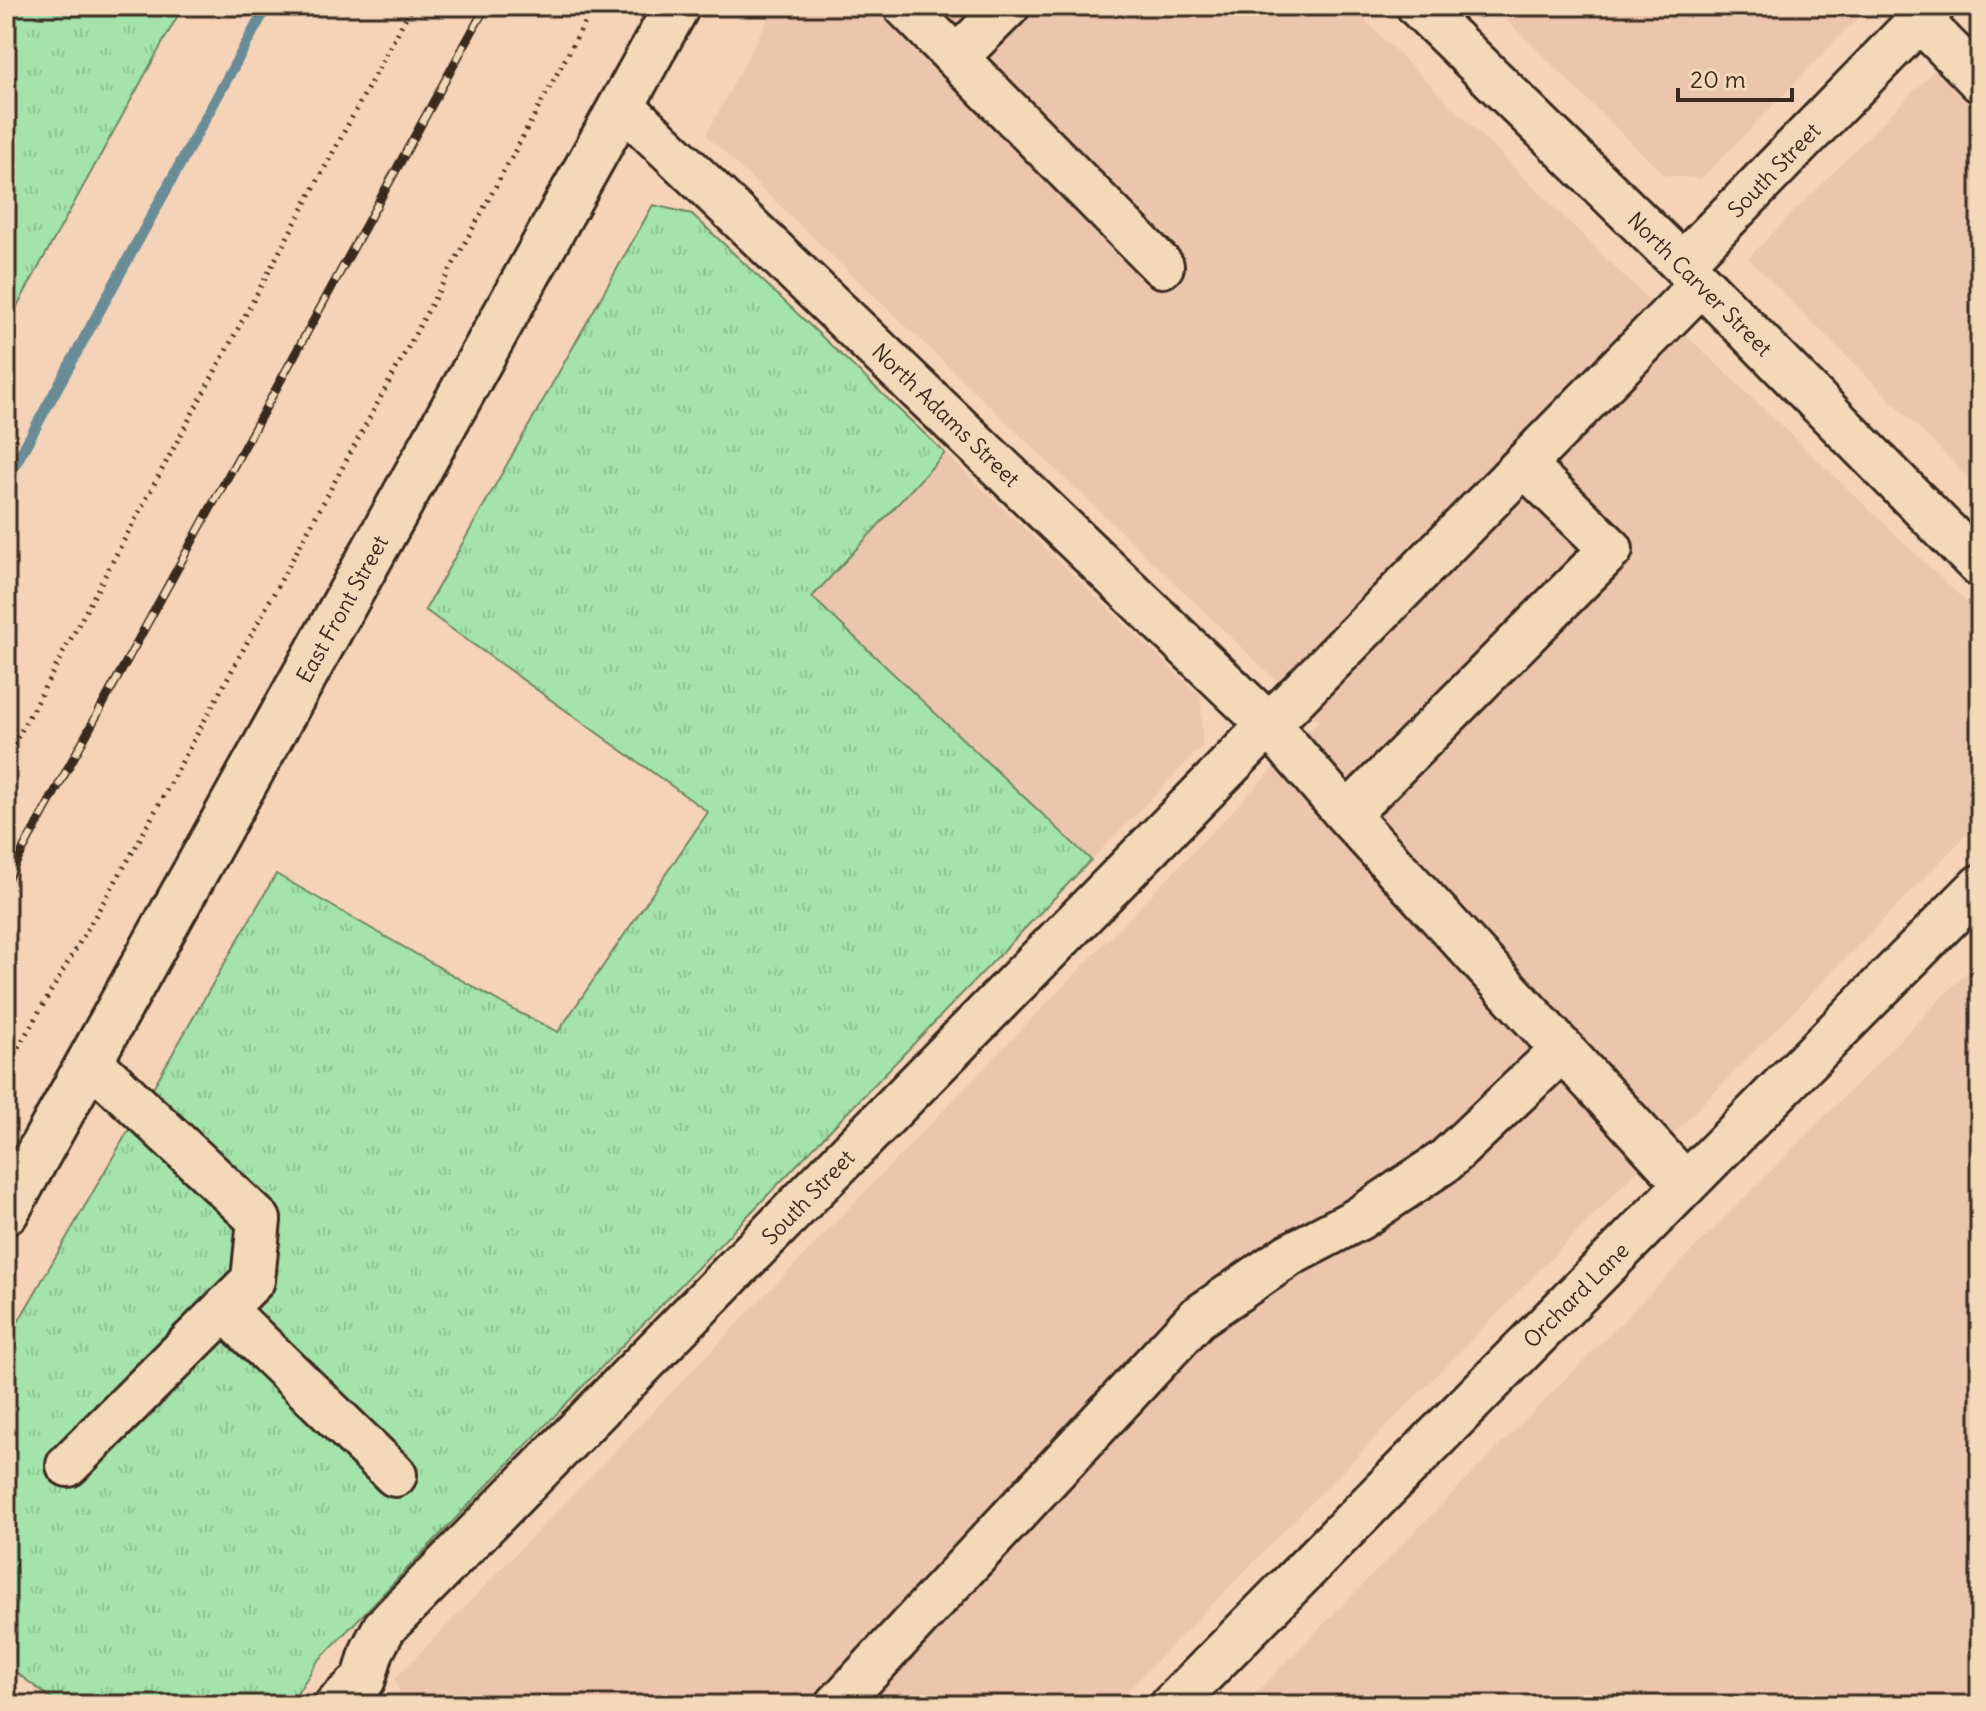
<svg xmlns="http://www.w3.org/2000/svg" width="1986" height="1711" font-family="Delius,sans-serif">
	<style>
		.built { fill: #ebc5ae }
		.grass { fill: url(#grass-tufts); stroke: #708664; stroke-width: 2 }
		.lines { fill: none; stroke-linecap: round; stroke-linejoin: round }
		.stream { stroke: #698c97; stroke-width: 11 }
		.minor-casing { stroke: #3b2a1e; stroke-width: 48 }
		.major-casing { stroke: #3b2a1e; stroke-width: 50 }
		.path { stroke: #3b2a1e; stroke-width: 5; stroke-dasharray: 2 6; stroke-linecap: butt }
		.minor { stroke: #f3d8ba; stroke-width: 42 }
		.major { stroke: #f3d8ba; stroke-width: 44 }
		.rail-casing { stroke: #3b2a1e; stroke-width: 9 }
		.rail { stroke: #f3d8ba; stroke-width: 6; stroke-dasharray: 18; stroke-linecap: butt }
		.labels { text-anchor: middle; stroke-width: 6; stroke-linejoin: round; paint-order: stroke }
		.street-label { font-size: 22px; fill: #3b2a1e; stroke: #f3d8ba }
	</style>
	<defs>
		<pattern id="grass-tufts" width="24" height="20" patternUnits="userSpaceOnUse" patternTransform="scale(2)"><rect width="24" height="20" fill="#a4e3ab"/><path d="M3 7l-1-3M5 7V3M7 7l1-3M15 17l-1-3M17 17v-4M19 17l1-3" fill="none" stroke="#8ec393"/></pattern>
	</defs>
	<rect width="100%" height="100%" fill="#f4d3b8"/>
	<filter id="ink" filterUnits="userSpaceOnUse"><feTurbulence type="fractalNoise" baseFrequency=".0125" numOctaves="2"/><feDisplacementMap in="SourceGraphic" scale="16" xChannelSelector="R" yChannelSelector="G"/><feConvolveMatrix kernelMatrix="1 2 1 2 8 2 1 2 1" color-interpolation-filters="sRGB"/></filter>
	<g filter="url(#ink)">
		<path class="built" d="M775 6H1350L1631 283 1980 615V821L1113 1705H403L395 1679 1319 721 706 135Z
			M1492 6H1870L1701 179 1664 175Z
			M1939 66 1980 107V489L1748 258Z
			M945 453 1201 697 1202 747 1091 860 812 597Z
			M1980 959V1705H1244Z"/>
		<path class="grass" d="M6 6H183L6 326Z
			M653 205 692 214 945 453 812 597 1091 860 317 1662 290 1705H60L6 1665V1343L276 874 514 1010 558 1032 708 812 425 610Z"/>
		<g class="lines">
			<path class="stream" d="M6 481 267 6"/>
			<defs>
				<path id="minor" d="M905 6 1162 266
					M1418 6 1682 264 1980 566
					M1920 20 1980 81
					M957 57 1008 6
					M622 105 1270 726 1347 815 1686 1184
					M1682 264 1933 6
					M1347 815 1611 549 1524 465
					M224 1309 395 1475
					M68 1465 253 1280 259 1220 90 1061
					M364 1679 372 1651 384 1628 1701 284
					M336 1705 364 1679
					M837 1705 1197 1318 1289 1255 1358 1219 1445 1161 1563 1049
					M1172 1705 1980 886"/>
				<path id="major" d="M6 1212 677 6"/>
			</defs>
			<use href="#minor" class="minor-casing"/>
			<use href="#major" class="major-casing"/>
			<path class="path" d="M6 759 412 6
				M6 1068 135 848 594 6"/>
			<use href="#minor" class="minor"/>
			<use href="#major" class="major"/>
			<defs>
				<path id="rail" d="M6 881 486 6"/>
			</defs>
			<use href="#rail" class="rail-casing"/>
			<use href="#rail" class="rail"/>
		</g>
	</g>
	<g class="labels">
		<g class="street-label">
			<text transform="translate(1774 170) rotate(-46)" y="8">South Street</text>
			<text transform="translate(1700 284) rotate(45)" y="8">North Carver Street</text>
			<text transform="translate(946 415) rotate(44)" y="8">North Adams Street</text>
			<text transform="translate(342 609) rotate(-61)" y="8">East Front Street</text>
			<text transform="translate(808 1197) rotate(-46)" y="8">South Street</text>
			<text transform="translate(1576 1295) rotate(-45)" y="8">Orchard Lane</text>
		</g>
	</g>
	<rect width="1986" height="1711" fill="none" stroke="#f3d8ba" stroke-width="32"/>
	<rect x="16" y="16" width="1954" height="1679" fill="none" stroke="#3b2a1e" stroke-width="3" filter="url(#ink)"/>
	<path d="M1678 88v12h114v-12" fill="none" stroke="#3b2a1e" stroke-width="4"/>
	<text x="1690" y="88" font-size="24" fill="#3b2a1e" stroke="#f3d8ba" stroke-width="6" paint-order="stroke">20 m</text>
</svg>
